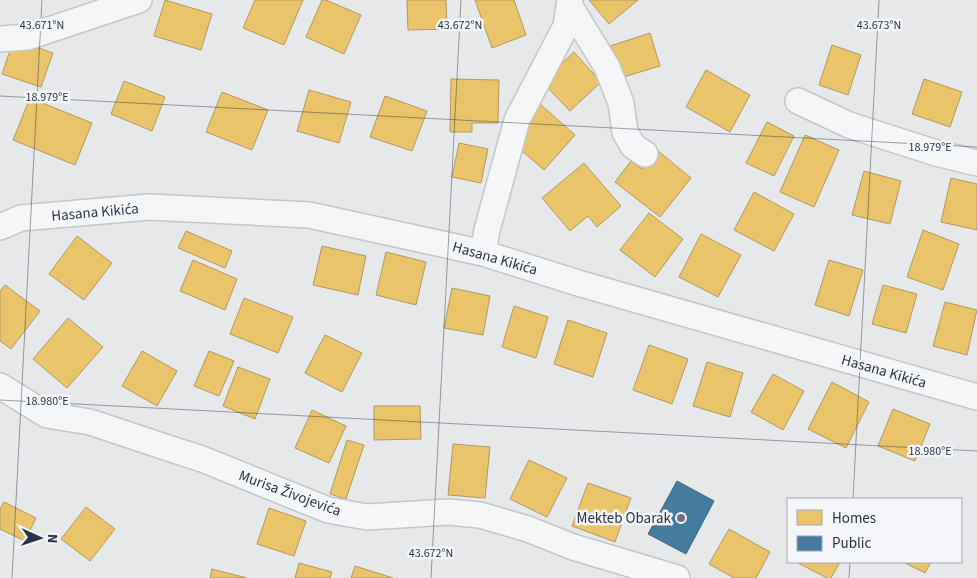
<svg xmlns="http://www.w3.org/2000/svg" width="977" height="578" font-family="'Source Sans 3',sans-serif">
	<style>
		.homes { fill: #e9c46a; stroke: #b0995f }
		.public { fill: #457b9d; stroke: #3d6683 }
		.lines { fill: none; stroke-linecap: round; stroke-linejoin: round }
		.minor-casing { stroke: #c4c6c8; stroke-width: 28 }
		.minor { stroke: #f5f6f7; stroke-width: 25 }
		.ticks { fill: none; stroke: #2b3445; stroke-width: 1; stroke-opacity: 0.45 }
		.poi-dot { fill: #6c737f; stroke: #f4f6f9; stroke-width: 2 }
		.labels { text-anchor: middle; stroke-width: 5; stroke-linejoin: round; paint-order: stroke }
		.street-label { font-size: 15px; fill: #2b3445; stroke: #f4f6f9 }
		.poi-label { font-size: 15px; fill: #2b3445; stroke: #f4f6f9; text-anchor: end }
		.ticks-label { font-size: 12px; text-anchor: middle; fill: #2b3445; stroke: #f4f6f9; stroke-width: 5; stroke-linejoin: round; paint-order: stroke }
	</style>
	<rect width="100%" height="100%" fill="#e6e8ea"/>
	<path class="homes" d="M165 0 212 14 201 50 154 36Z
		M255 0H303L284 45 243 28Z
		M322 0H326L361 15 344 54 306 37Z
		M407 0H446L447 29 408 30Z
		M475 0H514L526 35 492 48Z
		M589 0H638L609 24Z
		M650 33 660 66 617 79 607 47Z
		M14 39 53 53 41 87 2 74Z
		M832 45 861 55 848 95 819 85Z
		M574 52 601 82 570 111 542 82Z
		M706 70 750 95 730 132 686 107Z
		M451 79 499 80 498 123H472V132H450Z
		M924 79 962 92 950 127 912 114Z
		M124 81 165 97 152 131 111 114Z
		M309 90 351 102 339 143 297 131Z
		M222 92 268 110 252 150 206 132Z
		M385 96 427 111 412 151 370 137Z
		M30 98 92 123 75 165 13 140Z
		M539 103 575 135 544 170 514 144 529 128 522 122Z
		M767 122 794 136 774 176 746 163Z
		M805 135 839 150 814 207 780 192Z
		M459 143 488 149 481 183 452 177Z
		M657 150 691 178 660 217 615 182 631 161 642 169Z
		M584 163 621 206 597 227 588 216 570 231 542 198Z
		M864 171 901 181 890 224 852 215Z
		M951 178 977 184V230L941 222Z
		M754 192 794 214 774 251 734 230Z
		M649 213 683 239 655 277 620 250Z
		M923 230 959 244 943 290 907 277Z
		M186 231 232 251 225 268 178 248Z
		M701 234 741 255 718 297 679 277Z
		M77 236 112 263 84 300 49 274Z
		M322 246 366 256 358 295 313 285Z
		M386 252 426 262 416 305 376 295Z
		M193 260 237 279 225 310 180 291Z
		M829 260 863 270 849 316 815 305Z
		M5 285 40 311 11 349 0 341V291Z
		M883 285 917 294 906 333 872 324Z
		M452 288 490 296 483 335 444 328Z
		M244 298 293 317 278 353 230 334Z
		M945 302 977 310 967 355 933 346Z
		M514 306 548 317 536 358 502 347Z
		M68 318 103 347 67 388 33 359Z
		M568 320 607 333 593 377 554 364Z
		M325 335 362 353 342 392 305 373Z
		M649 345 688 359 672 404 633 390Z
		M142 351 177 371 157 406 122 386Z
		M209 351 234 361 219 396 194 386Z
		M707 362 743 373 730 417 693 406Z
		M238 367 270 379 255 419 223 406Z
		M773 374 804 391 783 430 751 412Z
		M832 382 869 402 846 448 808 429Z
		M374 406H420L421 439 374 440Z
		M893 409 930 424 915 461 878 446Z
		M312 410 346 426 329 463 295 448Z
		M347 440 364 445 346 499 330 494Z
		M453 444 490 447 485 498 448 495Z
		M529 460 567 478 547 517 510 499Z
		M588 483 631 498 615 542 572 526Z
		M4 502 36 518 25 541 0 529V509Z
		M86 507 115 529 90 561 61 539Z
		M269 508 306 521 294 556 257 544Z
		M729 529 770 552 756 578H734L709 564Z
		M796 562H840L831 578H827Z
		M903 562H931L925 573Z
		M299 563 332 572 330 578H295Z
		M355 566 393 578H351Z
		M212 569 247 578H210Z"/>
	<path class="public" d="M677 481 714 501 686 554 648 534Z"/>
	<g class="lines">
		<defs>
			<path id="minor" d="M569 5 607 67 621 103 625 132 633 146 645 154
				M0 39 28 37 139 0
				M798 101 849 125 936 153 977 163
				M0 227 21 218 149 207 309 215 483 253 578 283 977 397
				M483 253 487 230 517 120 566 26 570 0
				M0 386 47 415 90 422 165 447 202 459 328 510 367 517 448 512 480 515 528 529 573 547 677 578"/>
		</defs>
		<use href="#minor" class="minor-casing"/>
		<use href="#minor" class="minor"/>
	</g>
	<path class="ticks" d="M0 96 977 147M0 400 977 451M853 499 879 0M12 578 42 0M431 578 461 0M849 578 850 562"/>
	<circle class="poi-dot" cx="681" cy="518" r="5"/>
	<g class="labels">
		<g class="street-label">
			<text transform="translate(95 212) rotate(-5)" y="5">Hasana Kikića</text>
			<text transform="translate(495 258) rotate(16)" y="5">Hasana Kikića</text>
			<text transform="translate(884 371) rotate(16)" y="5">Hasana Kikića</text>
			<text transform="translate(290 493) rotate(20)" y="5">Murisa Živojevića</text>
		</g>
		<g class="poi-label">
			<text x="671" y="523">Mekteb Obarak</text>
		</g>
	</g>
	<g class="ticks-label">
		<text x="42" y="29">43.671°N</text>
		<text x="460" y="29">43.672°N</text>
		<text x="879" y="29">43.673°N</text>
		<text x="47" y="101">18.979°E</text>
		<text x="930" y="151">18.979°E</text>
		<text x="47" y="405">18.980°E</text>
		<text x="930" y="455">18.980°E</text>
		<text x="431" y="557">43.672°N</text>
	</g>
	<rect x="787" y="498" width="175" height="65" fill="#f4f6f9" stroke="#a4a8b1"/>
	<rect x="797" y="510" width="25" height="15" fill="#e9c46a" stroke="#a4a8b1"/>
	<text x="832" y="523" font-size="15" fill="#2b3445">Homes</text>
	<rect x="797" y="536" width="25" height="15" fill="#457b9d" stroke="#a4a8b1"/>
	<text x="832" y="548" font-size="15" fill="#2b3445">Public</text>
	<g transform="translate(40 538) rotate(93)" stroke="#f4f6f9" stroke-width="4" paint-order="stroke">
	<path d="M0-4L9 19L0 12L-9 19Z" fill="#2b3445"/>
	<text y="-8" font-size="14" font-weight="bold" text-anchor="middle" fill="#2b3445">N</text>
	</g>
</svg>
